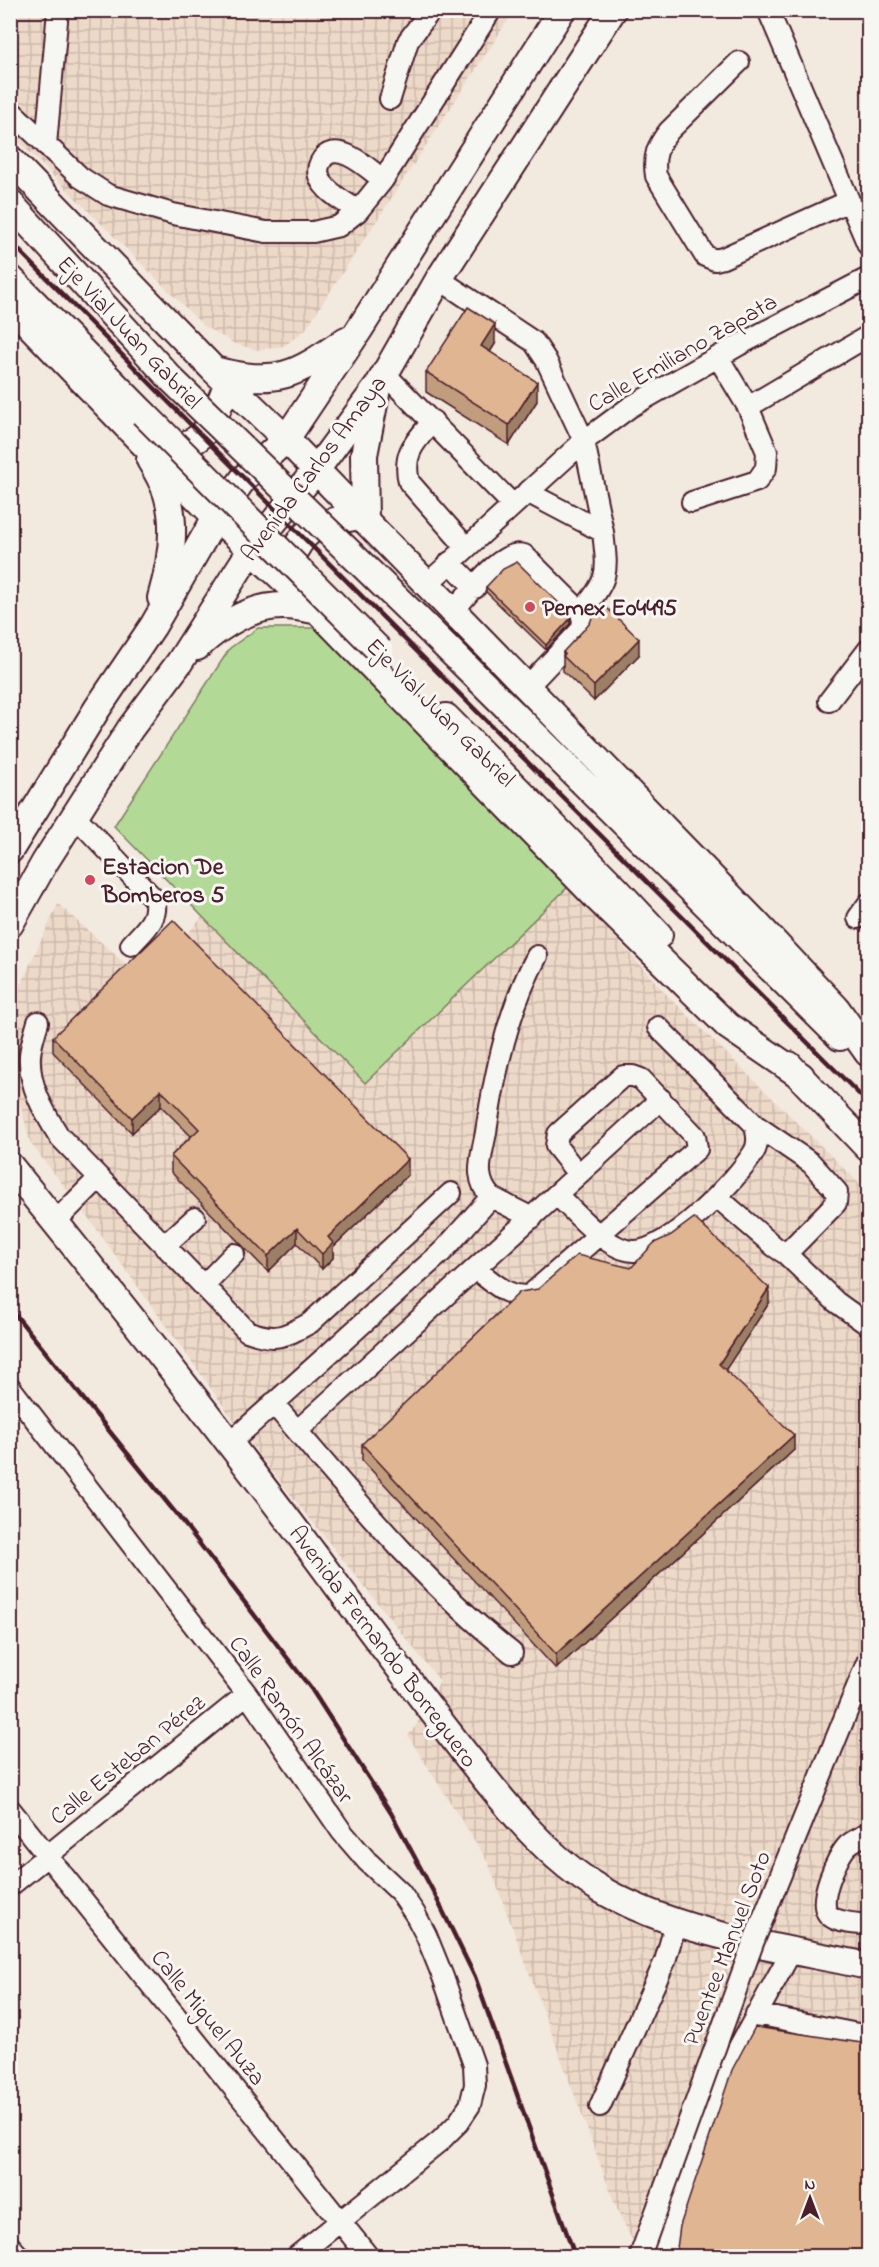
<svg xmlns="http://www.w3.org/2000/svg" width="879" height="2267" font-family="'Indie Flower',sans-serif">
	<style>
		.industrial { fill: url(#industrial-grid) }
		.green { fill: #b2da96; stroke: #7e7c60; stroke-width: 1.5 }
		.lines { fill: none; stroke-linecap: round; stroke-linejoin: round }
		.minor-casing { stroke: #4a1f2b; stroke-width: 24 }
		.major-casing { stroke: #4a1f2b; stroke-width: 30 }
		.minor { stroke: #f6f6f2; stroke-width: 20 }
		.major { stroke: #f6f6f2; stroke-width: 26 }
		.rail { stroke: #4a1f2b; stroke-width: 4.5 }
		.minor-bridge-casing { stroke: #4a1f2b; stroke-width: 24; stroke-linecap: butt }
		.major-bridge-casing { stroke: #4a1f2b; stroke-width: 30; stroke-linecap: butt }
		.minor-bridge { stroke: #f6f6f2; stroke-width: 20 }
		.major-bridge { stroke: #f6f6f2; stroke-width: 26 }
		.wall { fill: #c19c7d; stroke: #4a1f2b; stroke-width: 1.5 }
		.shaded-wall { fill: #9d7f66; stroke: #4a1f2b; stroke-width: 1.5 }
		.building { fill: #e0b591; stroke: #4a1f2b; stroke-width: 1.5 }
		.poi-dot { fill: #d1495b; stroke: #f6f6f2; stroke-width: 2 }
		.labels { text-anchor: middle; stroke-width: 6; stroke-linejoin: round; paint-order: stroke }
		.street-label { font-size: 24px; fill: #4a1f2b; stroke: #f6f6f2 }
		.poi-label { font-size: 24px; font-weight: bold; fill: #4a1f2b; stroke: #f6f6f2; text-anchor: start }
	</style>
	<defs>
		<pattern id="industrial-grid" width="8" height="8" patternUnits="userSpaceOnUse" patternTransform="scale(1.5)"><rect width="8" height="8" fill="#edd9c8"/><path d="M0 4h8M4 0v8" fill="none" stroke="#cdbaac"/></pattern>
	</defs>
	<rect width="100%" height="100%" fill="#f2e9df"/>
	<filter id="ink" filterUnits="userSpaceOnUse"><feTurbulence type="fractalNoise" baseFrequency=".0167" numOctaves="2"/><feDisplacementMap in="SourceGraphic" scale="12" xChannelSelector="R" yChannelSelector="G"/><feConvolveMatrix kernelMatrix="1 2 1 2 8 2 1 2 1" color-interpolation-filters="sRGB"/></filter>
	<g filter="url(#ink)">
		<path class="industrial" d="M10 11H514L305 330 284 346 257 350 235 344 204 326 11 134Z
			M569 886 667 995 868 1192V2256H640L616 2207 488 1862 408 1736 415 1727 440 1681 258 1454 85 1213 31 1144 12 1076V1003L58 904 146 982 202 917 365 1083Z"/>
		<path class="green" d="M258 628H321L569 886 365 1083 114 826 230 648Z"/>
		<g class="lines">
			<defs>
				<path id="minor" d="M768 10 868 245
					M739 62 669 131C657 146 653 157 656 176L705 256 715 260 723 258 849 201
					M390 99 408 41 431 10
					M10 110 80 177 108 195 173 214 266 232H313L339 226 358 211 383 180 491 10
					M46 145 58 10
					M358 211C347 203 332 196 324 185 319 179 316 171 320 163 334 135 369 169 383 180
					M439 279 534 342 546 360 584 441 603 532 527 492
					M718 357 748 407 868 336
					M385 374 513 505
					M433 421C415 442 402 453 409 482L466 547
					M692 502 757 481 766 468 767 452 748 407
					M450 562 475 588
					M427 584 584 441 630 407 739 345 868 278
					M453 611C467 596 502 547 524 555L581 612 583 622 581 630 527 687
					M581 612C609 578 608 575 603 532
					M829 701 868 650
					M75 816 154 899C160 919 143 931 131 945
					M858 918 868 904
					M38 1022C35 1033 31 1044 30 1055 28 1085 44 1112 59 1136L247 1331C276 1342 284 1337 310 1323L451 1193
					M755 1125 811 1163 837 1192 836 1203 786 1254
					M557 1195C575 1212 607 1250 633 1251 667 1253 737 1180 754 1152 759 1143 757 1135 755 1125L658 1027
					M491 1197 532 1218
					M717 1197 775 1247 786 1254 836 1302 868 1325
					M55 1222 98 1179
					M164 1246 195 1218
					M475 1269C492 1281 509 1300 530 1295L697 1149 695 1136 641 1079 633 1076H623L558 1134 556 1146 578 1174
					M203 1286 234 1254
					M10 1387 247 1694 342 1832 367 1861 400 1892 415 1914 426 1935 443 1977 474 2065 475 2085 470 2105 458 2123 440 2141 297 2256
					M273 1403C348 1490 421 1581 512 1653
					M297 1431 661 1099
					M230 1443 444 1250 491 1197C484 1190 481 1183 480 1173 479 1160 484 1145 486 1132 495 1072 508 1010 537 956
					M10 1809 368 2256
					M868 1833C861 1837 854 1840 848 1845 837 1856 817 1901 828 1914 837 1924 856 1923 868 1925
					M10 1886 247 1694
					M756 2014 868 2036
					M600 2106 665 1961 676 1923
					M10 2246 19 2256
					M663 2256 721 2080 792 1950"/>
				<path id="major" d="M10 159 214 370 286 439 755 922 836 1008 868 1053
					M10 203 170 378
					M10 278 143 413
					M10 305 138 438 216 517 318 611 599 900 676 975 728 1026 801 1076
					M214 370C278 386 294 376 346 340
					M158 447C207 451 212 421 228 383
					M150 460C157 472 165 485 168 498 177 530 170 567 161 598
					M365 521 364 455 376 394
					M282 578C303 529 307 525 360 516
					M415 616 840 1037
					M197 647C221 625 251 605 285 606 296 606 307 609 318 611
					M446 717 616 889 659 935
					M10 850 97 709 153 626 216 517 244 478 286 439 359 330 562 10
					M10 924 45 862 130 729 179 663 251 550 316 470 378 386 439 279 613 10
					M789 1065 868 1148
					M10 1166C115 1296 219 1427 319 1561 366 1625 414 1688 463 1751 502 1800 544 1856 600 1889 679 1935 780 1947 868 1966"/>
			</defs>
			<use href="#minor" class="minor-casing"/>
			<use href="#major" class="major-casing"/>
			<use href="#minor" class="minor"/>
			<use href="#major" class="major"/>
			<path class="rail" d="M10 241 191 425 868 1103
				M10 1308 186 1526 312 1690 391 1813 434 1893 475 1977 575 2256"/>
			<defs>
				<path id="minor-bridge" d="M640 2256 753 1943 868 1660"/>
				<path id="major-bridge" d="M170 378 415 616
					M143 413 380 651"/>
			</defs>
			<use href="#minor-bridge" class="minor-bridge-casing"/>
			<use href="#major-bridge" class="major-bridge-casing"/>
			<use href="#minor-bridge" class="minor-bridge"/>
			<use href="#major-bridge" class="major-bridge"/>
		</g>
		<path class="wall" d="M495 344 490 352 537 401 509 445 426 392V372Z
			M486 587 570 614V624L546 650 486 592Z
			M563 652 639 655 594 701 563 671Z
			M53 1037 408 1175 333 1247V1258L322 1269 297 1243 268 1272 171 1172V1156L191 1136 161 1106 132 1133 53 1052Z
			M769 1303 725 1370 794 1450 556 1669 362 1460V1444Z"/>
		<path class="shaded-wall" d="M495 324V344L481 366V346Z
			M537 382V401L509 445V425Z
			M570 619V624L546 650V645Z
			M639 639V655L594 701V686Z
			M161 1090V1106L132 1133V1118Z
			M408 1159V1175L333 1247V1258L322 1269V1254L328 1237Z
			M297 1228V1243L268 1272V1256Z
			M769 1288V1303L719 1380V1364Z
			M794 1435V1450L556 1669V1654Z"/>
		<path class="building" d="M468 307 495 324 481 346 537 382 509 425 426 372Z
			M517 562 570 614V619L546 645 486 587 503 569Z
			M604 605 639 639 594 686 563 656 565 654 563 652 590 623 593 615Z
			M173 920 408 1159 328 1237 333 1243 322 1254 297 1228 268 1256 171 1156 199 1129 161 1090 132 1118 53 1037Z
			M694 1218 769 1288 719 1364 794 1435 556 1654 362 1444 520 1292 538 1289 577 1255 631 1268 654 1243 671 1235Z
			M755 2027 868 2044V2256H676L680 2226 732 2070Z"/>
	</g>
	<g class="poi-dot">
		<circle cx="530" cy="607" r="6"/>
		<circle cx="90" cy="880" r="6"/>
	</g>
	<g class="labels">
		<g class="street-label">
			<text transform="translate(130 332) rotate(47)" y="8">Eje Vial Juan Gabriel</text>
			<text transform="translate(682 352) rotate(-30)" y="8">Calle Emiliano Zapata</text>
			<text transform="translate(313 468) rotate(-53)" y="8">Avenida Carlos Amaya</text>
			<text transform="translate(441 712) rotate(45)" y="8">Eje Vial Juan Gabriel</text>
			<text transform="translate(384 1646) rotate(53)" y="8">Avenida Fernando Borreguero</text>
			<text transform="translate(292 1719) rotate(55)" y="8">Calle Ramón Alcázar</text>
			<text transform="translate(127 1759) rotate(-39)" y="8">Calle Esteban Pérez</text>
			<text transform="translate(726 1948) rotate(-69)" y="8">Puentee Manuel Soto</text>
			<text transform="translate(209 2017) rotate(51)" y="8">Calle Miguel Auza</text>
		</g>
		<g class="poi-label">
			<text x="542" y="615">Pemex E04495</text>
			<text x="102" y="874">Estacion De<tspan x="102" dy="28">Bomberos 5</tspan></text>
		</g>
	</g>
	<rect width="879" height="2267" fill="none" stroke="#f6f6f2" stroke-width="36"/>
	<rect x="18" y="18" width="843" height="2231" fill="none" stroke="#4a1f2b" stroke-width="2" filter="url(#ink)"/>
	<g transform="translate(810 2198)" stroke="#f6f6f2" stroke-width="4.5" paint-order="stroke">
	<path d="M0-4.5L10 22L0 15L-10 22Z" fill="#4a1f2b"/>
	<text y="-9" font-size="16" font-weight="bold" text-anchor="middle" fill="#4a1f2b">N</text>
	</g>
</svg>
